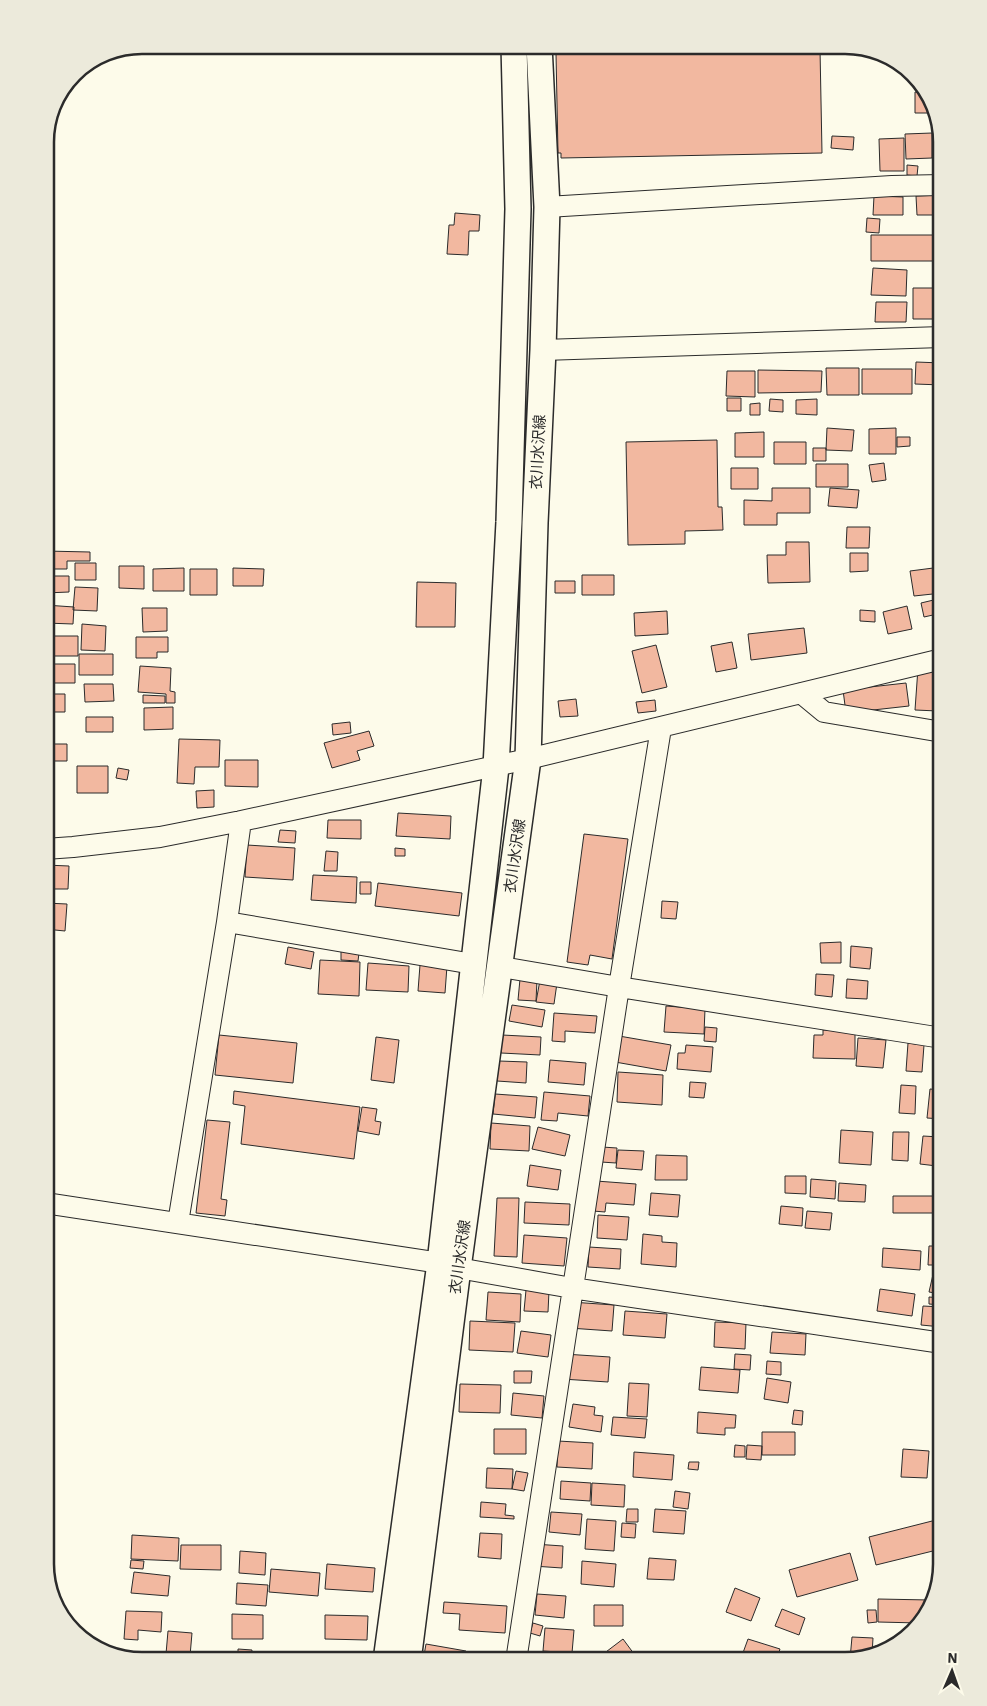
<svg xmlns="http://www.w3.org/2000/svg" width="987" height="1706" font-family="'IBM Plex Sans','Noto Sans JP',sans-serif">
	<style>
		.building { fill: #f2b8a0; stroke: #2b2b2b }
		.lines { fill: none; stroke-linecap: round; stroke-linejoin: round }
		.minor-casing { stroke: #2b2b2b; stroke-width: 22 }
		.major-casing { stroke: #2b2b2b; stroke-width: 28 }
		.minor { stroke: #fdfbea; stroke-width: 20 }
		.major { stroke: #fdfbea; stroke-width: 25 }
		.labels { text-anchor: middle; stroke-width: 4; stroke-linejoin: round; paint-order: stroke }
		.street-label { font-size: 15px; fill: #2b2b2b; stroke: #fdfbea }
		.rim { fill: none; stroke: #2b2b2b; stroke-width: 2.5 }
	</style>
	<rect width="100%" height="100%" fill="#fdfbea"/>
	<path class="building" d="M182 45H223V53L182 52Z
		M255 45H296V48H255Z
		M384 45H408L409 50H384Z
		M414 45H440V49L414 48Z
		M820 49 822 153 561 158V153H558L556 54Z
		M915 92H926L932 99 935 113H915Z
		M935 126H938L940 133 935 134Z
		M932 133V158L906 159 905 134Z
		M933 135H940L942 148 933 149Z
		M832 136 854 137 853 150 831 148Z
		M904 138V171H880L879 139Z
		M907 165 918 166 917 176 907 175Z
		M942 195V215H917L916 196Z
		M874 196 903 197V215H873Z
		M455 213 480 215 479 231H469L468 255 447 254 449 225H454Z
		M867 218 880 219 879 233 866 232Z
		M871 235H935V261H871Z
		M873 268 907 270 906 296 871 295Z
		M913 288H938L937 319H913Z
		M876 302H907L906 322H875Z
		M916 362 942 363V385L915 384Z
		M826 368H859V395H827Z
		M862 369H912V394H862Z
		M758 370 822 371 821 392 758 393Z
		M727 371H755V397L726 396Z
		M727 398H741V411H727Z
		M770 399 783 400V412L769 411Z
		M817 399V415L796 414V400Z
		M760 403V415H750V404Z
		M827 428 854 430 852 451 826 450Z
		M896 428V454H869V429Z
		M764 432V457H735V433Z
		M897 437H910V446L897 447Z
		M717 440 718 507H722L723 530 685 531V544L628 545 626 442Z
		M774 442H806V464H774Z
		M813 448H826V461H813Z
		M884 463 886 480 872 482 869 465Z
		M816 464H848V487H816Z
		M731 468H758V489H731Z
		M772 488H810V513H777V525H744V500L772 501Z
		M830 488 859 490 857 508 828 506Z
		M847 527H870L869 548H846Z
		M786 542H809L810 582 768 583 767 555H786Z
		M45 551 90 552V561H67V569H45Z
		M850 553H868V571L850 572Z
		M75 563H96V580H75Z
		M119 566H144V589L119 588Z
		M941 567 942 593 914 596 910 571Z
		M184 568V591H153V569Z
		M233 568 264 569 263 586H233Z
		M190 569H217V595H190Z
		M582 575H614V595H582Z
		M45 576H69V592L45 593Z
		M555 581H575V593H555Z
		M417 582 456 583 455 627H416Z
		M75 587 98 588 97 611 73 610Z
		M942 598V613L924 617 921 603Z
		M45 605 74 607 73 624 45 623Z
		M907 606 912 629 888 634 883 612Z
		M142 608H167V631L143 632Z
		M860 610 875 611V622L860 621Z
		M667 611 668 634 635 636 634 613Z
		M82 624 106 626 105 651 81 650Z
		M804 628 807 653 751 660 748 634Z
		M45 636H78V656H45Z
		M136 637H168V652H157V658H136Z
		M732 642 737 668 716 672 711 646Z
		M656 645 667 687 642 693 632 651Z
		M79 654H113V675H79Z
		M50 664H75V683H49Z
		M140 666 171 668 170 691 175 692V703H166V694L138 692Z
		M918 668 940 670 938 711 915 710Z
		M906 683 909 706 846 713 843 690Z
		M84 684H113L114 701 85 702Z
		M45 694H65V712H45Z
		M143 695 165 696V703H143Z
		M576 699 578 716 560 717 558 701Z
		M655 700 656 711 638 713 636 702Z
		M173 707V729L144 730V708Z
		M86 717H113V732H86Z
		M350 722 351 733 333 735 332 724Z
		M369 731 374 746 357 751 360 760 332 768 324 743Z
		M179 739 220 740 219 767H195L194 784 177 783Z
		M45 744H67V761H45Z
		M225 760H258V787L225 786Z
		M77 766H108V793H77Z
		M118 768 129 770 127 780 116 778Z
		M214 790V807L197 808 196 791Z
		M398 813 451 816 450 839 396 836Z
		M328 820H361V839L327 838Z
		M280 830 296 831 295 843 278 842Z
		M584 834 628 839 612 959 590 955 588 965 567 962Z
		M247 845 295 848 293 880 245 877Z
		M395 848 405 849V856H395Z
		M326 851 338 852 337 871H324Z
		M45 865 69 866 68 889H45Z
		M313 875 357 877 356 903 311 900Z
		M360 882H371V894H360Z
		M378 883 462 893 459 916 375 906Z
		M662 901 678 902 676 919 661 918Z
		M45 903 67 904 65 931 45 929Z
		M841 942V963H821L820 943Z
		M851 946 872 948 870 969 850 967Z
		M288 947 314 952 311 969 285 964Z
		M341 951 359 953 358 961 341 960Z
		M320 960 360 962 359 996 318 994Z
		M368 963 409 966 408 992 366 990Z
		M420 965 447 966 445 993 418 991Z
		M816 974 834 975 832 997 815 995Z
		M520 979 537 980 536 1001 518 1000Z
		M847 979 868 981 867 999 846 998Z
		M540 980 557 983 554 1004 536 1002Z
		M512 1005 545 1010 542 1027 509 1021Z
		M666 1006 705 1009 704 1034 664 1032Z
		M554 1013 597 1016 595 1033 565 1031V1042L552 1041Z
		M705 1027 717 1028 716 1042 704 1041Z
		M823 1030H855V1059L813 1058 814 1035H823Z
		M219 1035 297 1043 293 1083 215 1075Z
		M502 1035 541 1037 540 1055 501 1053Z
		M619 1036 671 1045 666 1071 615 1062Z
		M376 1037 399 1040 394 1083 371 1080Z
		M858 1038 886 1040 883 1068 856 1066Z
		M908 1043 924 1045 922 1072 906 1071Z
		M686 1045 713 1047 711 1072 677 1069 678 1053H685Z
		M936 1047 942 1048V1076L934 1075Z
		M550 1060 586 1063 584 1085 548 1082Z
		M499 1061 527 1062 526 1083 497 1081Z
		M618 1072 663 1075 662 1105 617 1102Z
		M690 1082 706 1083 704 1098 689 1097Z
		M901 1085 916 1086 915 1114 899 1113Z
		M930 1089 942 1090V1119L927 1118Z
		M234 1091 360 1107 354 1159 241 1144 245 1106 233 1104Z
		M544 1092 590 1096 588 1116 558 1113 557 1121 541 1120Z
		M495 1094 537 1097 535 1118 493 1114Z
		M362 1107 377 1109 375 1121 381 1122 379 1135 358 1131Z
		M207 1120 230 1122 221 1199 227 1200 225 1216 196 1213Z
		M491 1123 530 1126 529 1151 490 1149Z
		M538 1127 570 1135 565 1156 532 1149Z
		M841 1130 873 1132 871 1165 839 1163Z
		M893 1132H909L908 1161 892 1160Z
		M923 1136 940 1137 937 1166 920 1164Z
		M602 1147 617 1148 616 1163 601 1162Z
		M618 1150 644 1151 642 1170 616 1168Z
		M656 1155 687 1156V1180H655Z
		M530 1165 561 1170 558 1190 527 1186Z
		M785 1176H806V1194L785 1193Z
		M811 1179 836 1181 835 1199 810 1197Z
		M596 1181 636 1184 634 1205 606 1203 605 1212 593 1211Z
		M839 1183 866 1185 865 1202 838 1201Z
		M651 1193 680 1195 678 1217 649 1215Z
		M893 1196H934V1213H893Z
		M497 1198H519L517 1257 494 1256Z
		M525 1202 570 1204 569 1225 524 1223Z
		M781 1206 803 1208 802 1226 779 1224Z
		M807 1211 832 1213 830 1230 805 1228Z
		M937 1214H942V1232H936Z
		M598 1215 629 1217 627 1240 597 1238Z
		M643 1234 662 1236V1242L677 1243 676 1267 641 1264Z
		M524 1235 567 1238 564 1266 522 1263Z
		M929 1246H942V1265H928Z
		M589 1247 621 1249 620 1269 588 1267Z
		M883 1248 921 1251 920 1270 882 1267Z
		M934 1270 942 1271V1294L929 1292Z
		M880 1289 915 1294 912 1316 877 1311Z
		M526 1290 549 1291 548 1312 524 1311Z
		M488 1292 521 1294 520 1322 486 1320Z
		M929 1297 942 1298V1305L929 1304Z
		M571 1302 614 1305 612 1331 569 1328Z
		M923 1306 942 1307V1327L921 1325Z
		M625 1311 667 1314 665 1338 623 1335Z
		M470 1321 515 1323 513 1352 469 1350Z
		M715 1322 746 1323 745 1349 714 1347Z
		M521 1331 551 1335 548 1357 517 1353Z
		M772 1332 806 1334 805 1355 770 1353Z
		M564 1354 610 1357 608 1382 562 1379Z
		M735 1354 751 1355 750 1370 734 1369Z
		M767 1361 781 1362V1375L766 1374Z
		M701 1367 740 1370 738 1393 699 1390Z
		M514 1371H532L531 1383H514Z
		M767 1378 791 1382 788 1403 764 1399Z
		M629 1383 649 1384 647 1417 627 1416Z
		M460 1384 501 1385 500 1413 459 1412Z
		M513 1393 544 1396 542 1418 511 1415Z
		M573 1404 595 1407 594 1415 603 1416 601 1432 569 1427Z
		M794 1410 803 1411 802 1425 792 1424Z
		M698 1412 736 1415 735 1428H725V1435L697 1433Z
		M613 1417 647 1419 645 1438 611 1435Z
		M494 1429H526V1454H494Z
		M762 1432H795V1455H762Z
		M558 1441 593 1443 592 1469 557 1467Z
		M735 1445 745 1446V1457H734Z
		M747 1445 762 1446 761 1460 746 1459Z
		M903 1449 929 1451 927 1478 901 1477Z
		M634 1452 674 1455 672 1480 633 1477Z
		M942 1459V1483H940L939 1460Z
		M689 1462H699L698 1470 688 1469Z
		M487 1468 513 1469 512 1489 486 1488Z
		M516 1471 528 1473 524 1491 512 1489Z
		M561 1481 591 1483 590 1501 560 1499Z
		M592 1483 625 1485 624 1507 591 1505Z
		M675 1491 690 1493 688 1509 673 1507Z
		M481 1502 506 1504 505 1515 514 1516V1519L480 1517Z
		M627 1509H638V1522H626Z
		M655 1509 686 1511 684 1534 653 1532Z
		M551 1512 582 1514 580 1535 549 1532Z
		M587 1519 616 1521 614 1551 585 1549Z
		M940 1519 942 1534 938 1535 941 1549 876 1565 869 1537Z
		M622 1523 636 1524 635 1538 621 1537Z
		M480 1533 502 1534 501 1559 478 1557Z
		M132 1535 179 1538 178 1561 131 1559Z
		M534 1544 563 1546 562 1568 533 1566Z
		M181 1545H221V1570L180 1569Z
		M240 1551 266 1553 265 1575 239 1573Z
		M850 1553 858 1580 797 1597 789 1570Z
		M649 1558 676 1560 674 1580 647 1579Z
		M131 1560 144 1561 143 1569 130 1568Z
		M582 1561 616 1564 614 1587 581 1584Z
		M327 1564 375 1568 373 1592 325 1589Z
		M271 1569 320 1573 318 1596 269 1592Z
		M134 1572 170 1576 168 1596 131 1593Z
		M237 1583 268 1585 266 1606 236 1604Z
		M735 1588 760 1598 751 1621 726 1612Z
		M537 1594 566 1596 564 1618 535 1615Z
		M878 1599 930 1600V1605L926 1618 919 1623 878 1622Z
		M444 1602 507 1606 505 1633 459 1630 460 1614 443 1613Z
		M594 1605H623V1626H594Z
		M782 1609 805 1618 799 1635 775 1626Z
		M867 1610H876L877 1622 868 1623Z
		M126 1611 162 1612 161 1632 138 1630V1640L124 1639Z
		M232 1614 263 1615V1639H232Z
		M325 1615 368 1616 367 1640 325 1639Z
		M533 1623 543 1626 540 1636 530 1633Z
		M545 1628 574 1630 572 1653 543 1651Z
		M168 1631 192 1633 190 1656 166 1654Z
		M852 1637 873 1638 872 1655 850 1659Z
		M623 1639 637 1658 632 1661H594Z
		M748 1639 780 1649 776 1661H740Z
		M426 1644 466 1651 464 1661H423Z
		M875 1646 890 1650 873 1655Z
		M238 1649 252 1650 251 1661H238Z
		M466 1652 504 1655 503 1661H465Z
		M529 1656 560 1658V1661H528Z"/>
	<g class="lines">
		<defs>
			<path id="minor" d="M547 207 892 186 942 185
				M543 350 942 337
				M801 693 824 712 942 732
				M45 849 73 847 160 837 241 821 528 759 942 659
				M227 922 473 964
				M501 967 619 987 942 1038
				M45 1203 440 1263 458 1268 572 1288 942 1343
				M178 1223 227 922 241 821
				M516 1661 619 987 661 728"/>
			<path id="major" d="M386 1661 440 1263 496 767 509 522 518 209 514 45
				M408 1661 458 1268 528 759 535 523 543 350 547 207 539 45"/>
		</defs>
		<use href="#minor" class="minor-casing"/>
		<use href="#major" class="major-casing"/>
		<use href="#minor" class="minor"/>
		<use href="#major" class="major"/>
	</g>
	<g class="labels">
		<g class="street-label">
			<text transform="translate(538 452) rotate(-87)" y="5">衣川水沢線</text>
			<text transform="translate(515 856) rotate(-82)" y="5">衣川水沢線</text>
			<text transform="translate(460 1257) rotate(-82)" y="5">衣川水沢線</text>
		</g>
	</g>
	<path d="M0 0H987V1706H0ZM142 54H845A88 88 0 0 1 933 142V1564A88 88 0 0 1 845 1652H142A88 88 0 0 1 54 1564V142A88 88 0 0 1 142 54Z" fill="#eceadb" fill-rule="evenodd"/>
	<path class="rim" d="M142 54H845A88 88 0 0 1 933 142V1564A88 88 0 0 1 845 1652H142A88 88 0 0 1 54 1564V142A88 88 0 0 1 142 54Z"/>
	<g transform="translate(952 1671) rotate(2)" stroke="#fdfbea" stroke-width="4" paint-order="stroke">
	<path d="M0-4L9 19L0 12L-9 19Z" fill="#2b2b2b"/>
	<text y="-8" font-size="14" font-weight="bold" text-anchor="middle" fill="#2b2b2b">N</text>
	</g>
</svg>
